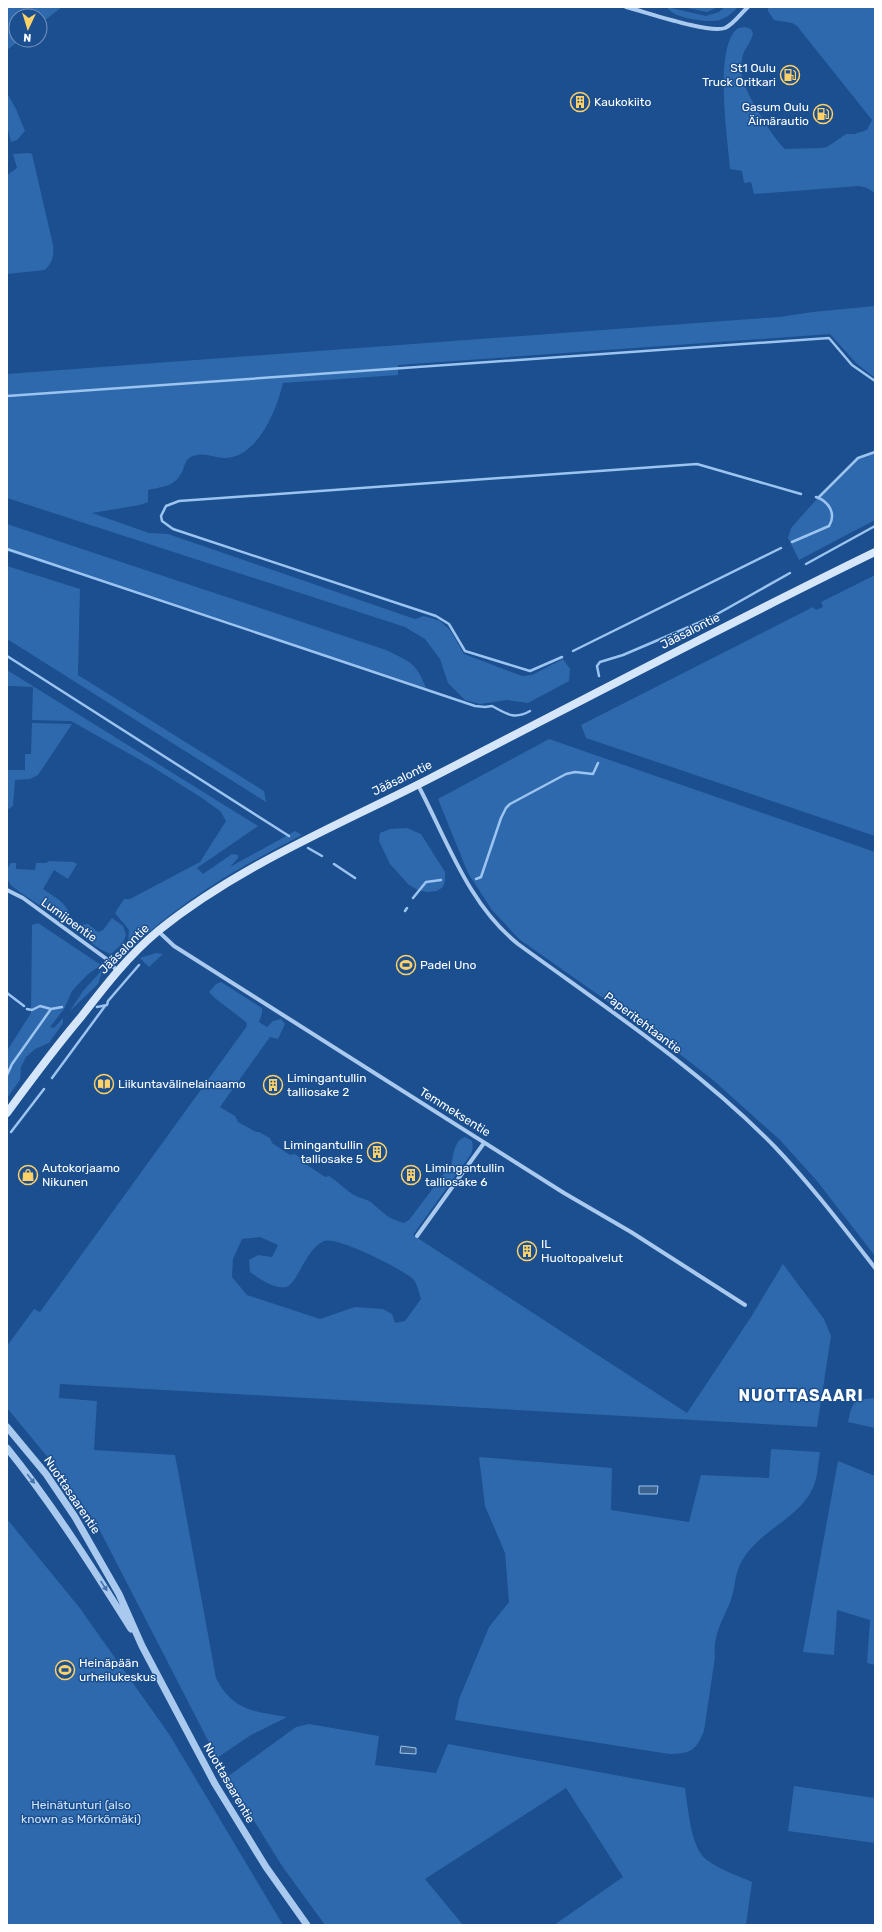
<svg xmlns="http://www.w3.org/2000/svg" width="882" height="1932" font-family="Rubik,sans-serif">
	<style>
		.green { fill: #2e69ad; fill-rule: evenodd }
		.water { fill: #3c6290; stroke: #9cc4f0 }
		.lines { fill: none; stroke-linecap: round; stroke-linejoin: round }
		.stream { stroke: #9cc4f0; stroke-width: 2.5 }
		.minor { stroke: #a9c9ee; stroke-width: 4 }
		.tertiary { stroke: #a9c9ee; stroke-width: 7 }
		.secondary { stroke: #d6e6fa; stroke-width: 8 }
		.oneway { fill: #4674ac }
		.labels { text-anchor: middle; stroke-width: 3; stroke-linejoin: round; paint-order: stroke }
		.poi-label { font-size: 12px; fill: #fff; stroke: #1b4f8f; text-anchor: start }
		.street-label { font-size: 12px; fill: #fff; stroke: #1b4f8f }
		.park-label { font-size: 12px; fill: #cfe3fa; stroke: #1b4f8f }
		.district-label { font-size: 16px; font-weight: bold; letter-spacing: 1px; fill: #fff; stroke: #1b4f8f }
	</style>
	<rect width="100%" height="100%" fill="#1b4f8f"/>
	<path class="green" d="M7 7H62L40 24V16H16V40H20L7 50Z
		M667 7 706 16 719 12 725 7H738C733 12 728 17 720 20 709 23 673 19 667 7Z
		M683 7H718L707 12Z
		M768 7H875V193L867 188 859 186 754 194 751 182 744 183 742 171 730 169C728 139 713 47 738 28L745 27 751 29 753 34C751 43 743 50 742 59 741 65 741 72 742 78 746 93 773 139 785 149L822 148 827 147 846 134H854L867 130 872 120 797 26 792 23 774 20 768 11Z
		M7 93 16 109 25 131 17 140 11 142 7 126Z
		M28 153 32 154 53 245C54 257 53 261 45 270L7 274V175L17 168 13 154Z
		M875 306V378L857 364 830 334 398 365V375L283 383C277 409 259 455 227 458 214 459 201 449 188 459 186 461 184 466 183 470 175 487 165 486 148 490V502L140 505 92 513 149 533 168 534 409 617 415 619 424 616 440 621 450 630 464 654 522 676 532 675 563 659 570 669 569 681 528 703 507 700 480 704 465 700 448 683 440 659 425 639 405 627 7 498V374L779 317 813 312Z
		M875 453V520L799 560 788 538 791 528 823 492 858 459Z
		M7 524 386 650C410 662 416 662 426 688L7 551Z
		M7 566 80 589 78 675 264 791 266 802 7 639Z
		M875 575V836L586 738 581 725 813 607 816 610 823 607 821 602Z
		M7 670 258 826 197 868 203 874 232 854 238 855V858L230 867 295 831 302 835C241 866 181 900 131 949L128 944 129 930 115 913 124 899H130L200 862 226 821 220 811 202 798 151 766 71 721 32 720 33 687 7 686Z
		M32 723 72 724 38 775 30 779 15 780 13 806 7 810V770H25V754H31Z
		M549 739 875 852V1256L817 1181 780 1140 713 1080 654 1034 519 939 492 910 468 873 438 799Z
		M407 828 421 834 445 872V880L443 887 437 891 427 892 418 890 409 885 390 864 379 841 380 833 390 829Z
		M48 861 74 862 77 864 68 879 54 870 43 889C53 896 66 902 70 915L67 918H59C52 913 12 888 10 884 6 877 6 868 11 863H16V869L35 870 36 863H47Z
		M112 918 123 926 126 935 123 943 111 954C101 951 78 936 82 925L88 924 98 932 103 930Z
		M38 923 101 965 87 975 72 991 64 1009 50 1027 54 1028 63 1018V1023L49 1043 35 1049 26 1057 21 1067 20 1080 7 1098V1051L31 1013 32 925Z
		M156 953 163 954 149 967 140 958Z
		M103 969 98 984 70 1011 83 991Z
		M221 982 262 1008V1013L259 1022 267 1027 273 1021 281 1019 285 1024 278 1039 270 1037 220 1107 235 1116 238 1122 256 1132H259L270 1138 272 1143 290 1155 295 1154 305 1161 307 1165 325 1177 329 1176C339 1182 346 1191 356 1196 362 1199 368 1199 373 1204 385 1214 387 1218 404 1223L409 1220 452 1163C453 1154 455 1140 465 1137L472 1141 473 1147 471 1154 413 1235 687 1413 751 1317 783 1264 824 1319 831 1336 817 1427 60 1384 59 1398 97 1401 94 1450 175 1455 216 1678C233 1711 253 1711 287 1717L251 1735 217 1758 96 1523 50 1460 7 1408V1346L34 1309 40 1312 247 1026 246 1022 216 999 209 992 216 984ZM260 1237 278 1245 272 1257 258 1255 249 1260 250 1272C260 1279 273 1289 286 1287 298 1284 305 1249 324 1241 337 1236 402 1269 413 1279 417 1283 419 1293 421 1299L405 1321 395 1323 392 1314 383 1309 355 1307 320 1319 247 1295 232 1277 233 1259 242 1239Z
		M875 1398V1428L848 1422C853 1400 853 1400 875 1398Z
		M771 1449 820 1452C818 1463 818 1477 813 1488 799 1518 763 1529 745 1556 732 1575 737 1588 729 1605 721 1623 713 1636 715 1657L704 1731C696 1750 691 1754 669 1754L455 1720 459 1699 489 1627 509 1602 505 1553 485 1506 479 1457 612 1468 611 1510 689 1522 701 1475 769 1478Z
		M838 1461 875 1476V1665L867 1663 870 1620 837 1610 834 1655 803 1652Z
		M7 1519 79 1607 169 1734 283 1925H7Z
		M309 1724 379 1736 375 1765 436 1773 448 1744 685 1788C688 1807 690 1838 701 1854 709 1866 739 1876 752 1882L746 1925H554L623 1877 566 1788 425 1879 463 1925H325L282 1866 227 1777 296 1727Z
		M794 1786 875 1798V1843L788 1831Z"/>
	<path class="water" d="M639 1486H658L657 1494H639Z
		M401 1746 416 1748V1754L400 1753Z"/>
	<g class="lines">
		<path class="stream" d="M7 396 829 338 852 365 875 381
			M818 498 858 458 875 452
			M792 542 829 526C837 513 828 501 816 497
			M7 549 475 706 485 707 492 706C507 714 514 720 530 711
			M806 564 875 526
			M573 651 781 548
			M7 656 289 836
			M562 657 530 671 465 651 449 624 436 616 173 529 162 521 161 516 166 506 179 501 697 464 801 494
			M599 676 597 666 600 662 623 655 712 617 790 573
			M308 848 322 856
			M334 864 355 878
			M476 879 481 877 501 818 506 808 510 804 566 774 575 772 593 774 598 763
			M413 898 426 882 441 880
			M405 911 407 908
			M7 993 24 1006
			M97 1007 107 1005 108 1001 139 965
			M27 1009 32 1010 40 1006 51 1009 62 1007
			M7 1075 12 1064 51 1009
			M52 1078 105 1006
			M11 1132 44 1089"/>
		<path class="minor" d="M626 7C646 12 709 34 725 28 734 24 741 13 748 7
			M418 785C447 840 468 904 518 944 606 1008 699 1069 775 1147 811 1185 843 1227 875 1268
			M7 890 23 898 108 960 117 971
			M158 931 174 946 564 1193 631 1232 745 1305
			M417 1236 484 1143"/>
		<path class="tertiary" d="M7 1427 46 1474 75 1517 119 1594 142 1646 215 1784 266 1867 307 1925
			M7 1448C53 1505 92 1567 131 1629"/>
		<path class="secondary" d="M7 1113C31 1080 55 1048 81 1017 105 986 128 956 158 931 240 865 337 826 429 779 577 703 725 625 875 552"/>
	</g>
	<defs><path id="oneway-solid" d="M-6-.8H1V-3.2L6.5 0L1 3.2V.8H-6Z"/></defs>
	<g class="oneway">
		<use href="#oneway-solid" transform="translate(31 1479) rotate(52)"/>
		<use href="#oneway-solid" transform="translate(104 1586) rotate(57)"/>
	</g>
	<defs>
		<symbol id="fuel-ring" viewBox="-11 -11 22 22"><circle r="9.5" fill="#1b4f8f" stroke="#ffd166" stroke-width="1.5"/><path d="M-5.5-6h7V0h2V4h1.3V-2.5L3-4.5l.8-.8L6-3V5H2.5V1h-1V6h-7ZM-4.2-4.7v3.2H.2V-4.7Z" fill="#ffd166"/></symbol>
		<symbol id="building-ring" viewBox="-11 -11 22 22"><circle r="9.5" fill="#1b4f8f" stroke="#ffd166" stroke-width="1.5"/><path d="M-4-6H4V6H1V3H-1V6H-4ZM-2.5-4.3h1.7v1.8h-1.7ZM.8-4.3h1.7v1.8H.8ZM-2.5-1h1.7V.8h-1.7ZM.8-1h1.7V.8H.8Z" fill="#ffd166"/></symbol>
		<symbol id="stadium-ring" viewBox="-11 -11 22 22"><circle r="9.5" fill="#1b4f8f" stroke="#ffd166" stroke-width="1.5"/><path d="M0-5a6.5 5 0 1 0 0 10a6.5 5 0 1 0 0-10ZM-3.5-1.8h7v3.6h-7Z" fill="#ffd166"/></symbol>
		<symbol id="library-ring" viewBox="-11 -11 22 22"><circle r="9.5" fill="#1b4f8f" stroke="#ffd166" stroke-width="1.5"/><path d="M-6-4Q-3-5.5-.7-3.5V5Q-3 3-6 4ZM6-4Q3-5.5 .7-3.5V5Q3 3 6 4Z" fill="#ffd166"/></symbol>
		<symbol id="shop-ring" viewBox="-11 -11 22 22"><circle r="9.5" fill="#1b4f8f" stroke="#ffd166" stroke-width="1.5"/><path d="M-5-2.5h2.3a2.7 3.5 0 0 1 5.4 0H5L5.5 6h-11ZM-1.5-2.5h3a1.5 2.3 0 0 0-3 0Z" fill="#ffd166"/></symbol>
	</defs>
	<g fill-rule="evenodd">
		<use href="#fuel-ring" x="779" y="64" width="22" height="22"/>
		<use href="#building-ring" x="569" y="91" width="22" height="22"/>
		<use href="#fuel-ring" x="812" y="103" width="22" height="22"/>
		<use href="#stadium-ring" x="395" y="954" width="22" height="22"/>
		<use href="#library-ring" x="93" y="1073" width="22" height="22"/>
		<use href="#building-ring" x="262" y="1074" width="22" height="22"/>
		<use href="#building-ring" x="366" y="1141" width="22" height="22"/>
		<use href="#shop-ring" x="17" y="1164" width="22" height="22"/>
		<use href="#building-ring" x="400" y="1164" width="22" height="22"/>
		<use href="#building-ring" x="516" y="1240" width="22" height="22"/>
		<use href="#stadium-ring" x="54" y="1659" width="22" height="22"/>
	</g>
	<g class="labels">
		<g class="poi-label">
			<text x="776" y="72" text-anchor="end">St1 Oulu<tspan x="776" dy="14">Truck Oritkari</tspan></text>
			<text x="594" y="106">Kaukokiito</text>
			<text x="809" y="111" text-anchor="end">Gasum Oulu<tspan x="809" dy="14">Äimärautio</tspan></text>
			<text x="420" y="969">Padel Uno</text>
			<text x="287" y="1082">Limingantullin<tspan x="287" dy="14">talliosake 2</tspan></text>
			<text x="118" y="1088">Liikuntavälinelainaamo</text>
			<text x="363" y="1149" text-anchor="end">Limingantullin<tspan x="363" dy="14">talliosake 5</tspan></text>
			<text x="42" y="1172">Autokorjaamo<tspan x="42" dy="14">Nikunen</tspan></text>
			<text x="425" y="1172">Limingantullin<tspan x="425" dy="14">talliosake 6</tspan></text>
			<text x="541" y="1248">IL<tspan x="541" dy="14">Huoltopalvelut</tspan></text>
			<text x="79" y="1667">Heinäpään<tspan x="79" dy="14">urheilukeskus</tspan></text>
		</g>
		<g class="street-label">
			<text transform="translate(690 631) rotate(-27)" y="4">Jääsalontie</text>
			<text transform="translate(402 778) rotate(-26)" y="4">Jääsalontie</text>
			<text transform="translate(69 920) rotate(36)" y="4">Lumijoentie</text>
			<text transform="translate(124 949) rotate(-45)" y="4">Jääsalontie</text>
			<text transform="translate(643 1023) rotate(37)" y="4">Paperitehtaantie</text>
			<text transform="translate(455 1112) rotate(32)" y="4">Temmeksentie</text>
			<text transform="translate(72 1495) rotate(56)" y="4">Nuottasaarentie</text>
			<text transform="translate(229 1783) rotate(60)" y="4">Nuottasaarentie</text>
		</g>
		<g class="park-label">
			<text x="81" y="1809">Heinätunturi (also<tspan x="81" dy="14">known as Mörkömäki)</tspan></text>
		</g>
		<g class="district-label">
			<text x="801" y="1401">NUOTTASAARI</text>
		</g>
	</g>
	<rect width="882" height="1932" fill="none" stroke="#ffffff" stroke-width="16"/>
	<g transform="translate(28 28) rotate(184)"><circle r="19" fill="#1b4f8f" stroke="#7695bc"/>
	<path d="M0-3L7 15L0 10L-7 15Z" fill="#ffd166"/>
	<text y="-6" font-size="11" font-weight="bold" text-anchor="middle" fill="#ffffff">N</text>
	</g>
</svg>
